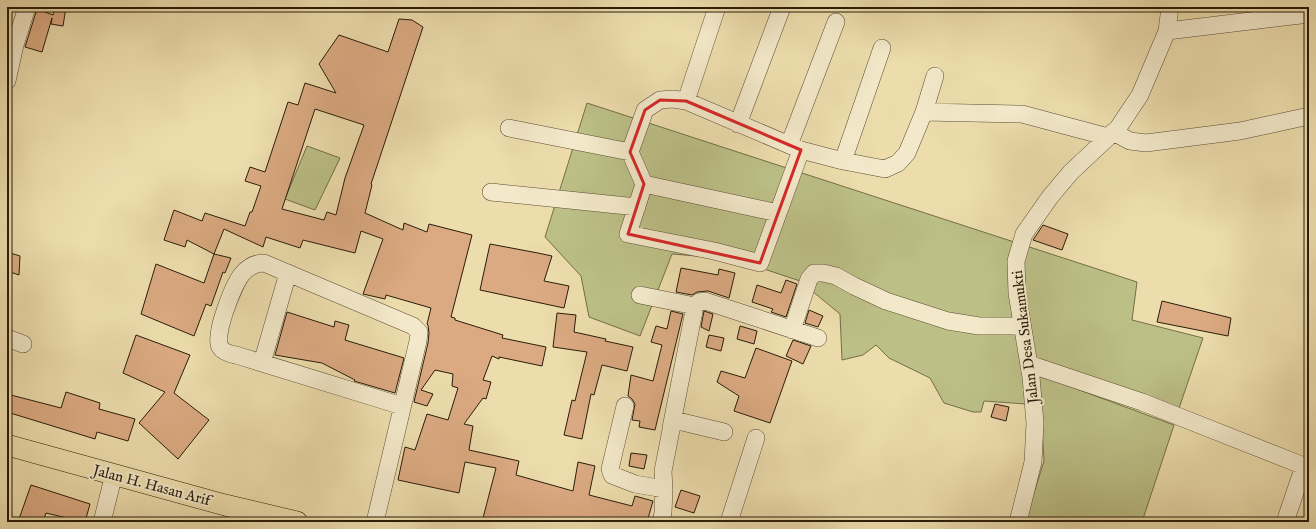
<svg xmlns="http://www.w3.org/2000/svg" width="1316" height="529" font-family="'IM FELL English',serif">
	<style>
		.green { fill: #bcc087; stroke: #726e48 }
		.building { fill: #dbaa82; stroke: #291c0a; fill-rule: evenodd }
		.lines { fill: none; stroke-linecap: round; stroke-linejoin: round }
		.minor-casing { stroke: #5a4c33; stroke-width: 18 }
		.major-casing { stroke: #291c0a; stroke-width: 22 }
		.minor { stroke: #f3e9ca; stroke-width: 17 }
		.major { stroke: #edddad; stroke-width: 21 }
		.marked { fill: none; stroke: #d62828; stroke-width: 3; stroke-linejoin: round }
		.labels { text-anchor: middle; stroke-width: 4; stroke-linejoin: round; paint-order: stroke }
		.street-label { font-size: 15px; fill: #291c0a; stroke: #f3e9ca }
	</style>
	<rect width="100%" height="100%" fill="#edddad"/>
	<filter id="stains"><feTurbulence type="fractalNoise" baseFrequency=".005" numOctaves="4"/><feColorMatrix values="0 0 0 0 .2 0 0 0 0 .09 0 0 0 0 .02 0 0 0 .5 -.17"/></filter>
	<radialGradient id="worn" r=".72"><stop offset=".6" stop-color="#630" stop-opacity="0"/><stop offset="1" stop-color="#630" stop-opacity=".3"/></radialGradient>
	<path class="green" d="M587 103 1137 282 1132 320 1203 338 1178 411 1040 361 1026 404 984 401 981 412H973L944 403 930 378 889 358 876 345 863 355 842 360 840 314 800 281 734 259 672 254 640 336 589 317 581 276 545 237Z
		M307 146 340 158 315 210 285 199Z
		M1039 375 1174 425 1142 522H1025L1044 461Z"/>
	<path class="building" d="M55 7H66L63 26 51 24 52 18 42 52 25 47 37 9 53 15Z
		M399 19 412 20 423 27 371 184 372 185 365 213 403 230 404 223 427 232 429 224 472 235 451 317 455 318V320L503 335 502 338 546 347 542 366 499 357V359L492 356 483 380 491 382 486 399 483 398 464 424 473 426 469 450 519 461 516 475 573 491 578 462 595 466 589 495 632 506 635 496 653 501 647 522H482L496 468 465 462 459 493 398 480 405 447 415 450 427 414 448 420 458 388 452 386 453 374 435 370 421 390 433 394 427 406 414 402 428 343 429 333 428 325 427 324 431 308 386 295 385 299 363 294 383 239 361 231 355 253 303 240 300 248 266 237 263 247 224 229 214 254 187 240 185 247 164 240 174 210 202 221 205 213 245 226 250 212H252L261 186 245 181 250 167 265 172 288 102 298 105 305 83 336 93 319 64 339 35 388 52ZM315 109 364 125 345 178 336 215 327 212 324 220 282 209Z
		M1043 225 1068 234 1062 250 1033 240Z
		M490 244 538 253 552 256 544 281 569 286 564 308 480 290Z
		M7 252 20 256 19 275 7 271Z
		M214 254 231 258 225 273 223 272 211 306 206 304 194 336 141 314 156 264 204 283Z
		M681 268 718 275 719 269 735 273 729 298 708 291 697 292 692 295 676 292Z
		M786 280 797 284 786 317 771 312 773 309 752 302 757 285 781 293Z
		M1162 301 1231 318 1228 336 1157 322Z
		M809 310 823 316 818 327 805 323Z
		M671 311 683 314 655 430 639 427 640 421 632 420 635 404 632 399 628 396 631 375 653 381 662 345 651 342 656 326 667 329Z
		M704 311 713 314 709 331 701 327Z
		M287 312 334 327 335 321 349 325 345 340 404 358 395 393 354 381 355 380 322 363 275 355Z
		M557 313 576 315 574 332 606 339 605 341 633 347 627 371 602 365 594 395 591 394 582 439 564 435 572 400 575 401 587 352 553 347Z
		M740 326 757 331 754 344 737 339Z
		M136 335 190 355 174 393 209 420 178 459 139 423 165 392 123 373Z
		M709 335 724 338 721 351 706 347Z
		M793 340 811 346 803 364 786 356Z
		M756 348 792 361 770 423 734 411 739 396 717 382 721 371 745 378Z
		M66 392 100 403 99 409 135 419 128 441 97 432 95 439 7 412V394L61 408Z
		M995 404 1009 407 1006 421 991 417Z
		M631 453 647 455 644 469 629 466Z
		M31 485 90 504 85 522H66L67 518 46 513 43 522H18Z
		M681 490 700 496 694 513 675 507Z"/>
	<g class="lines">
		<defs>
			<path id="minor" d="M1167 31 1309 14
				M7 81 15 45 27 7
				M686 101 717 7
				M924 112 1022 114 1108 137
				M738 124 782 7
				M509 128 630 152
				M1113 132 1130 141 1146 143 1240 131 1309 116
				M789 145 836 22
				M843 161 882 48
				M644 184 630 152 645 110 660 100 673 99 686 101 801 150 843 161 885 169 898 163 907 153 924 112 935 76
				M491 192 637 207
				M778 213 644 184 628 234 714 251 760 263 801 150
				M640 295 695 306
				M792 330 809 279 814 273H823L836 276 854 286 886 301 948 321 979 326H1022
				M7 338 23 344
				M262 363 288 273
				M1029 364 1142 402 1304 466 1285 522
				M625 406 610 469 612 475 635 484 664 489
				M671 428 695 306 699 302 705 301 818 338
				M102 522 114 474
				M375 522 418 341 419 332 413 326 264 263C255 263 248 267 242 274 234 284 213 335 220 347 223 352 230 354 236 355L402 406
				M661 522 663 513 664 489 663 471 672 425 678 421 724 432
				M729 522 756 438
				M1018 522 1033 462 1035 423 1031 377 1017 293 1016 261 1024 234 1050 197 1071 172 1118 128 1140 95 1167 31 1170 7"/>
			<path id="major" d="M7 445 225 505 297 522"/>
		</defs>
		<use href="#minor" class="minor-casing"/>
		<use href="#major" class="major-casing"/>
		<use href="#minor" class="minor"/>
		<use href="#major" class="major"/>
	</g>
	<path class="marked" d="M660 100 686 101 801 150 760 263 628 234 644 184 630 152 645 110Z"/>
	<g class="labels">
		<g class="street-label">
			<text transform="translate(1025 337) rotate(-97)" y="5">Jalan Desa Sukamukti</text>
			<text transform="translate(152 485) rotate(15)" y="5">Jalan H. Hasan Arif</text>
		</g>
	</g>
	<rect width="1316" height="529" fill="none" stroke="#edddad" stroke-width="24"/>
	<rect x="8" y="8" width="1300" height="513" fill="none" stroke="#291c0a" stroke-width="2"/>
	<rect x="12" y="12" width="1292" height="505" fill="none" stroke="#291c0a"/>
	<rect width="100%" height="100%" filter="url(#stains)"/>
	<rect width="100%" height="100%" fill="url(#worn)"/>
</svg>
